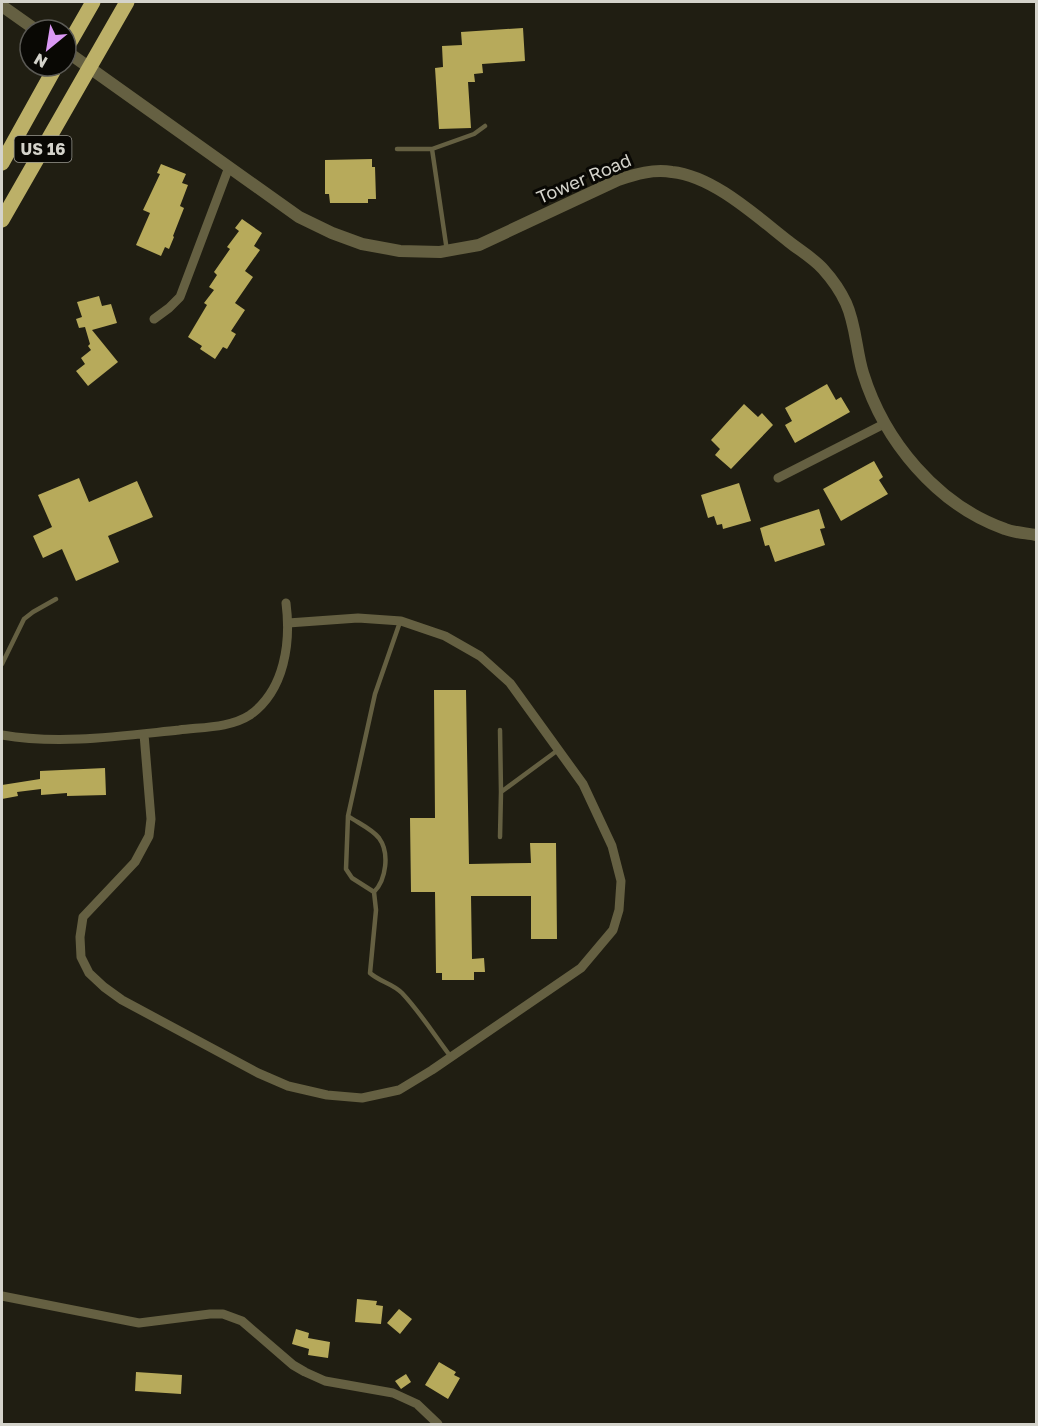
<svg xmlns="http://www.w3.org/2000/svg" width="1038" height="1426" font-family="'Golos Text',sans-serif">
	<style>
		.building { fill: #b7aa5b }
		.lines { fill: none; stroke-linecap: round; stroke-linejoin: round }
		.service { stroke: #656042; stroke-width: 4.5 }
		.minor { stroke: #656042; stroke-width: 9 }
		.tertiary { stroke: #656042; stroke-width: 12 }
		.trunk { stroke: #bcb068; stroke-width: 15 }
		.labels { text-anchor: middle; stroke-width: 6; stroke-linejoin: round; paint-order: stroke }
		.shield { fill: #090804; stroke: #97968f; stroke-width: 1.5 }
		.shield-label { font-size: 16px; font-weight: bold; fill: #d4d3cb }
		.street-label { font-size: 18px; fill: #d4d3cb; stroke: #090804 }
	</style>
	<rect width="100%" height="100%" fill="#201e12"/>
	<path class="building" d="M523 28 525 61 482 64 483 73 474 74 475 82H468L471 128 439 129 435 68 443 67 442 46 462 45 461 32Z
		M372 159V167H375L376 199H368V203H330L329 194H325V160Z
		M161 164 186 174 182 183 188 185 180 206 184 208 173 236 174 237 169 249 165 247 161 256 136 245 150 213 143 210 160 174 157 173Z
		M242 219 262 233 254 246 260 250 245 271 253 277 235 303 245 310 231 331 236 334 227 349 223 347 215 359 200 349 202 346 188 337 207 305 204 303 214 290 209 287 217 275 214 272 230 249 227 247 239 231 235 228Z
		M99 296 102 306 111 304 117 323 92 330 118 362 88 386 76 371 85 364 81 358 91 350 88 346 90 344 85 327 79 328 76 319 82 317 77 302Z
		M827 384 836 400 841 397 850 412 795 443 785 425 792 421 785 408Z
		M744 404 758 417 762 413 773 425 731 469 715 455 720 449 711 440Z
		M874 461 883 477 879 480 888 494 841 521 823 489Z
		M79 478 89 502 137 481 153 517 108 536 119 562 76 581 62 549 43 558 33 536 52 527 38 495Z
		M739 483 751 521 723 529 722 524 717 525 714 516 708 518 701 495Z
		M819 509 825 528 820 529 825 545 775 562 769 545 765 546 760 528Z
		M434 690H466L469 864 531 863 530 843H556L557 939H531V896H471L472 959 484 958 485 972H474V980H442V973H436L435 892H411L410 818H435Z
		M105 768 106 795 67 796V793L41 795V789L17 792 18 796 2 799V785L40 779V771Z
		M357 1299 377 1301 376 1305 383 1306 381 1324 355 1322Z
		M399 1309 412 1319 400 1334 387 1323Z
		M296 1329 309 1333 308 1338 330 1342 328 1358 308 1355 309 1349 292 1344Z
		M439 1362 456 1372 454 1375 460 1378 448 1399 425 1385Z
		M136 1372 182 1375 181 1394 135 1391Z
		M406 1374 411 1382 401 1389 395 1381Z"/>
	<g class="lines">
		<path class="service" d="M397 149H432L474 134 485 126
			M432 149 447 251
			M400 622 375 694 348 816C358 823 372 829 379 838 390 853 386 880 374 892L376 910 370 973C380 982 392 983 402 993 420 1012 435 1036 451 1057
			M2 664 24 619 33 612 56 599
			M500 730 501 792
			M348 816 346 869 352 878 374 892
			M500 837 501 792 558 750"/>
		<path class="minor" d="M154 319 169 308 180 297 229 167
			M778 478 884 424
			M144 734 151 819 149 836 135 862 83 917 80 937 81 957 89 973 104 987 122 1000 258 1073 288 1086 327 1095 362 1098 399 1090 432 1070 581 968 613 930 619 910 621 881 612 846 583 784 510 683 480 656 445 636 401 621 358 618 288 623
			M2 735C60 745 121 736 179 730 202 727 230 728 250 715 285 690 291 642 286 603
			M2 1296 139 1323 210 1314H223L242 1321 293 1365 305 1372 325 1381 393 1393 417 1404 438 1424"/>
		<path class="tertiary" d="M2 6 36 30
			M66 51 299 217 332 233 362 244 400 251 440 252 479 245 618 180C636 174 653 169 672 172 713 176 756 216 788 241 799 250 813 258 823 269 832 279 840 290 846 303 856 325 856 350 863 373 884 441 937 505 1005 529 1015 533 1026 533 1036 535"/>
		<path class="trunk" d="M66 49 93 2
			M2 163 56 66
			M2 220 127 2"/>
	</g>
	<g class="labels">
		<rect class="shield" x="14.5" y="136" width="57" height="26" rx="4.5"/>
		<g class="shield-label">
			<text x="43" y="155">US 16</text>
		</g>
		<g class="street-label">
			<text transform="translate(584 179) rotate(-23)" y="6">Tower Road</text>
		</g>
	</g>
	<rect width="1038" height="1426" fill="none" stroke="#d4d3cb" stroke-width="6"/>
	<g transform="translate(48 48) rotate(210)"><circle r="28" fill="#090804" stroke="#5a5954" stroke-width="1.5"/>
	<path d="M0-4.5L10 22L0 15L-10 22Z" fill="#db99f5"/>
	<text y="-9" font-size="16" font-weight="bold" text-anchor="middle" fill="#d4d3cb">N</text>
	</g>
</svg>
